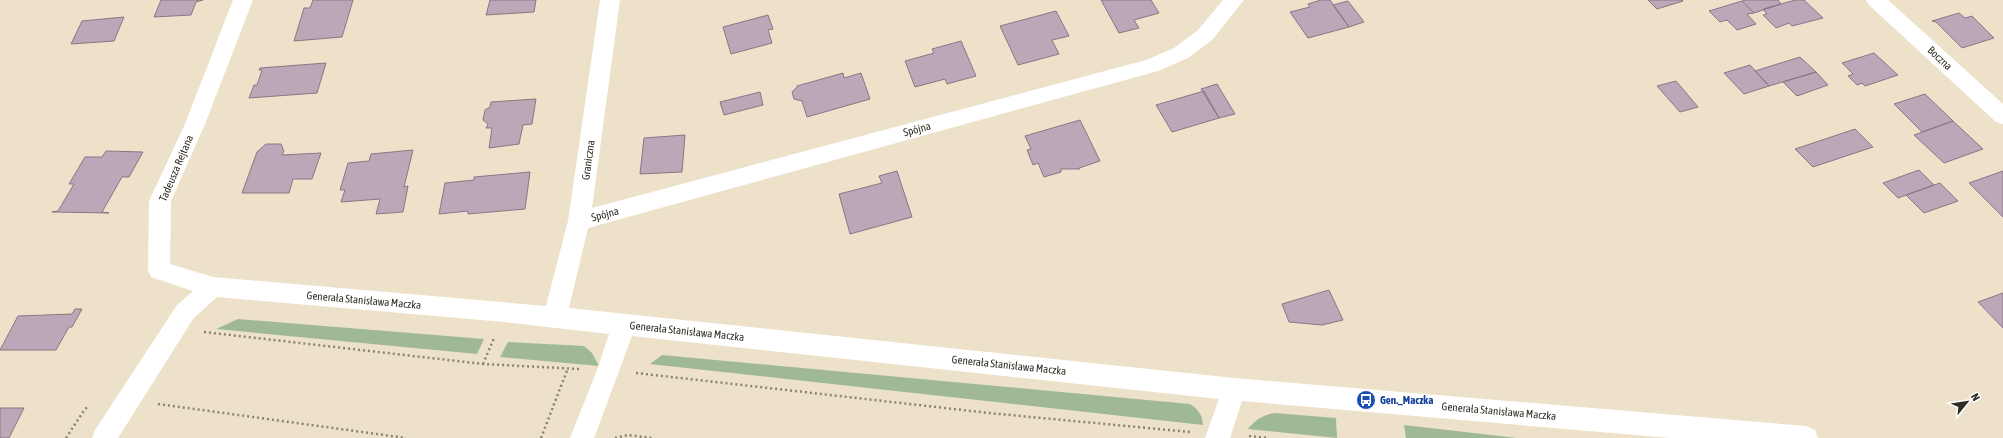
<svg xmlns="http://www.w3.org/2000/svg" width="2003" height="438" font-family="'Asap Condensed',sans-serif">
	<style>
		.green { fill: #a0b995 }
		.building { fill: #bda6b7; stroke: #8b7585 }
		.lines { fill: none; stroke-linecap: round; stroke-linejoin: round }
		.path { stroke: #8a8372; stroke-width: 2.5; stroke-dasharray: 2 3; stroke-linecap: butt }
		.minor { fill: #fff; fill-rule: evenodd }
		.labels { text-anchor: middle; stroke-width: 3; stroke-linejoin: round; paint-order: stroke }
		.street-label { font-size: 11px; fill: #312d24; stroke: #fff }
		.transit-label { font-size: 11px; font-weight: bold; fill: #164399; stroke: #fff; text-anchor: start }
	</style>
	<rect width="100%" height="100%" fill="#ede2c9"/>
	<path class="green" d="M238 319 484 339 477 354 216 329Z
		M508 342 584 346 592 353 599 366 500 357Z
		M662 355 1190 404C1199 410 1202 414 1203 425L650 364Z
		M1274 413 1336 418 1337 438 1248 429C1256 419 1262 416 1274 413Z
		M1404 425 1517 438H1406Z"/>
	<path class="building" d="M161 0H203L196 2 191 15 154 17Z
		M313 0H353L342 37 294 41 304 8H310Z
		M490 0H536L534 12 486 15Z
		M1101 0H1151L1159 13 1134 20 1139 28 1119 33Z
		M1321 0H1330L1349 27 1308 38 1290 12 1310 7 1308 4Z
		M1648 0H1682L1683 1 1657 9Z
		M1746 0H1778L1781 4 1754 13 1742 1Z
		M1795 0H1804L1823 18 1792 26 1789 23 1776 28 1763 15 1767 14 1763 9Z
		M1348 1 1364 22 1349 27 1333 5Z
		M1742 1 1754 13 1747 14 1756 24 1737 30 1727 20 1720 22 1709 11Z
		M1056 11 1069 36 1052 40 1059 54 1018 65 1000 26Z
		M1959 13 1965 18 1972 16 1994 38 1962 48 1936 22 1932 21Z
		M768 15 773 29 768 30 772 43 731 54 723 27Z
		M124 17 114 41 71 44 82 21Z
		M961 41 976 76 947 84 945 79 915 87 905 61 934 53 932 49Z
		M1874 53 1898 75 1865 86 1862 83 1857 85 1848 76 1853 74 1842 63Z
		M1800 57 1816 72 1769 86 1755 71Z
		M326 63 317 93 249 98 254 85H257L262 70H259L260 68Z
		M1750 65 1769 86 1744 94 1724 73Z
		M1816 72 1828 85 1797 96 1783 82Z
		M843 73 844 78 861 73 870 99 807 117 802 101 794 99 792 92 797 87V86Z
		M1676 81 1698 107 1680 112 1657 86Z
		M1217 84 1235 114 1219 118 1201 89Z
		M1204 91 1219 118 1172 132 1156 105Z
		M760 92 763 105 724 115 720 102Z
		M1925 94 1953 121 1922 132 1894 104Z
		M536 99 532 124 523 125 519 144 489 148 492 128H486L488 124 483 120 485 110 490 107 491 102Z
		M1080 120 1100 161 1079 168 1080 169H1061V172L1044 177 1038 163 1033 165 1027 150 1031 149 1025 136Z
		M1953 121 1983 149 1944 163 1914 135Z
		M1855 129 1873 147 1813 167 1795 149Z
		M685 135 682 172 640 174 644 138Z
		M266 144H281L284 151 282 155 321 153 312 179H293L289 193H242L257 152Z
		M413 150 404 187 408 186 403 212 376 214 380 199 341 202 345 190H340L348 163 369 161 371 154Z
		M106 151 143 152 129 177H122L102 212 109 213 52 212 58 211 74 184H69L85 157H102Z
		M1919 170 1934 185 1898 198 1883 183Z
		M897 171 912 217 850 234 839 194 882 183 879 176Z
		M2003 171V217L1969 183Z
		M530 172 525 209 468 214V211L439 214 445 183 474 180V177Z
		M1940 183 1958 201 1924 213 1906 195Z
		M1329 290 1343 320 1322 325 1289 322 1282 304Z
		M2003 293V328L1978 302Z
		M75 309H82L72 327H69L56 350H0L18 316 72 314Z
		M0 408H24L9 438H0Z"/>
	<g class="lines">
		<path class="path" d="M204 332 483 364 579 369
			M483 364 494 338
			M636 373 989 413 1190 432
			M158 404 406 438
			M1249 436 1268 438
			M66 438 85 409 89 406
			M541 438 568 368
			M615 438 628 435 652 438"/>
		<path class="minor" d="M233 0H253L205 124 171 201 170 264 213 277 546 306 568 221 600 0H620L592 208 1146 60 1174 48 1198 30 1223 0H1244L1212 40 1188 58 1158 71 588 228 569 308 1234 378 1806 426 1815 430 1818 438H1670L1242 401 1230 438H1205L1219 399 632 336 594 438H570L597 370 609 334 504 322 217 297 193 319 118 438H92L95 430 177 305 193 291 151 277 148 270 149 201 185 124Z
			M1866 0H1888L2003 104V124L1996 122 1869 5Z"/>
	</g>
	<defs>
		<symbol id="bus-disc" viewBox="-11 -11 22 22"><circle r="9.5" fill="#1a4fb4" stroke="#fff"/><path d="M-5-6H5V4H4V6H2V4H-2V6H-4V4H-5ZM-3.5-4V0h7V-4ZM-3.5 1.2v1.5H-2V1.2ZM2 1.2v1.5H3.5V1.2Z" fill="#fff"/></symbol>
	</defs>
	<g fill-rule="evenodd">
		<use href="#bus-disc" x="1355" y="389" width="22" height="22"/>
	</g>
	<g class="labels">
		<g class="street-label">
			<text transform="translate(1940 58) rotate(43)" y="4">Boczna</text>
			<text transform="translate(917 129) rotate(-15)" y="4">Spójna</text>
			<text transform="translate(588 160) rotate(-82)" y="4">Graniczna</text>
			<text transform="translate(176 168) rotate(-67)" y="4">Tadeusza Rejtana</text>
			<text transform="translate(605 214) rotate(-15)" y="4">Spójna</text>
			<text transform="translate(364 300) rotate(5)" y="4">Generała Stanisława Maczka</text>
			<text transform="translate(687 331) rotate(6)" y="4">Generała Stanisława Maczka</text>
			<text transform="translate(1009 365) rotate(6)" y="4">Generała Stanisława Maczka</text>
			<text transform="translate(1499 411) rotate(5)" y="4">Generała Stanisława Maczka</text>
		</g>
		<g class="transit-label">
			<text x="1380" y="404">Gen._Maczka</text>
		</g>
	</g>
	<g transform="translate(1967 402) rotate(60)" stroke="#ffffff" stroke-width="3" paint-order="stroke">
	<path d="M0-3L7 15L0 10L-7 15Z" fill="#312d24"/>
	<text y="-6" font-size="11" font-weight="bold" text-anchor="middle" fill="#312d24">N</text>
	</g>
</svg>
